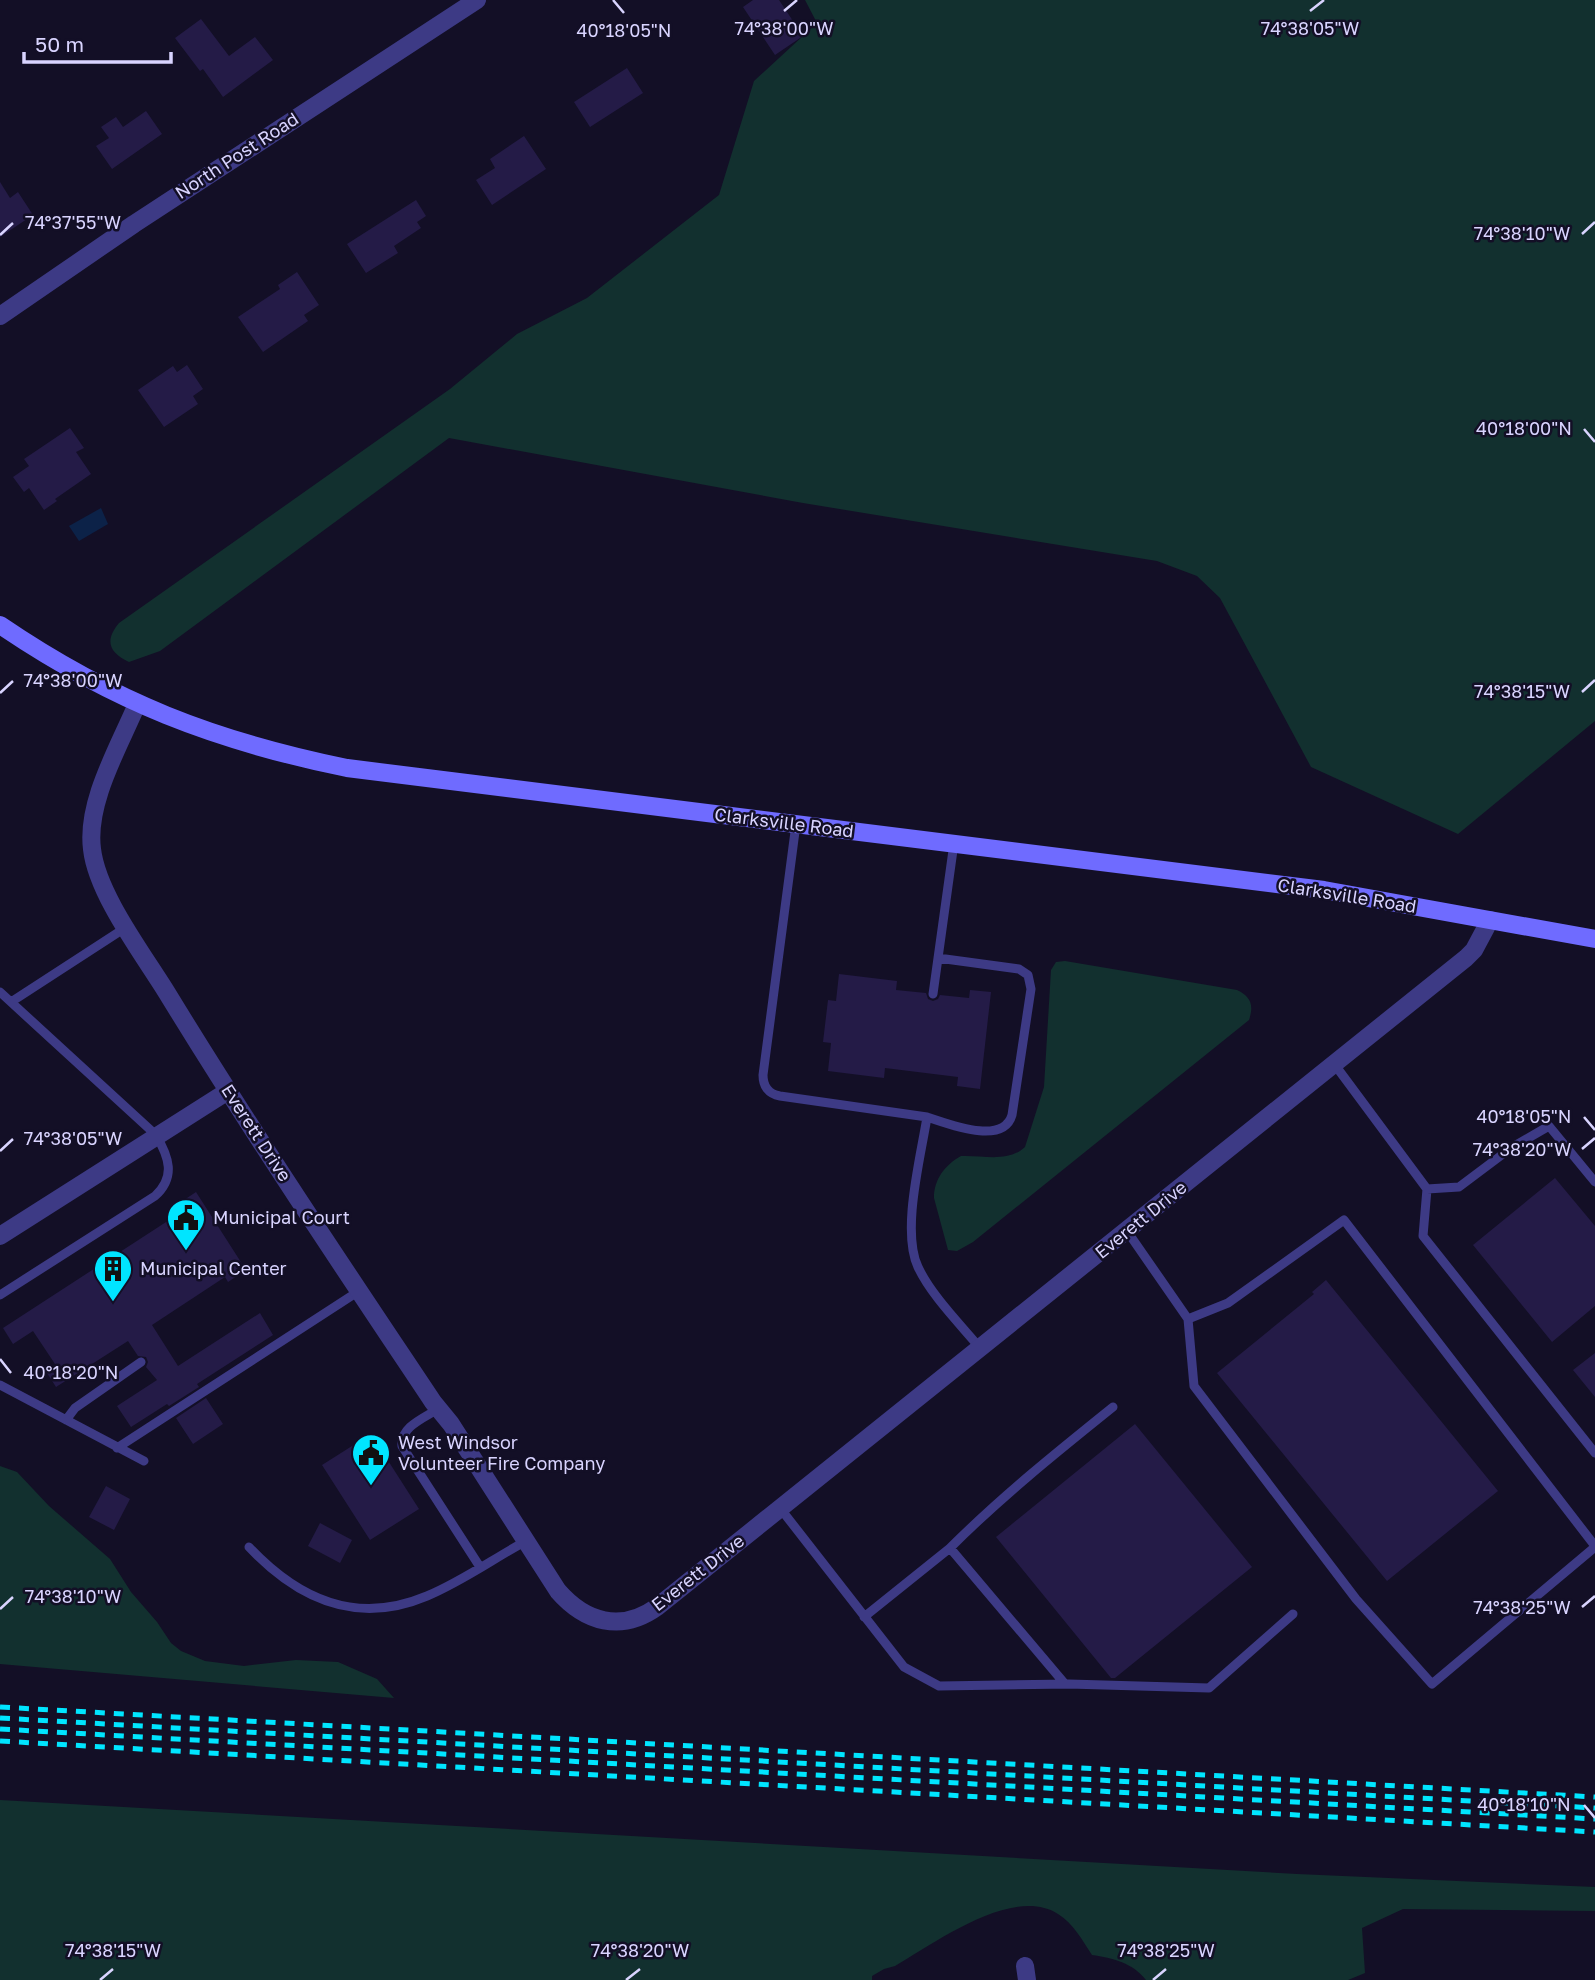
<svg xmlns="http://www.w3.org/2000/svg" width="1595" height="1980" font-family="'Golos Text',sans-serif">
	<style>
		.green { fill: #12302f }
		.water { fill: #0c2248 }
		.building { fill: #241b47 }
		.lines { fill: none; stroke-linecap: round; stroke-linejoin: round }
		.lane { stroke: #3d3a85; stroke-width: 9 }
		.street { stroke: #3d3a85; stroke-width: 18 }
		.secondary { stroke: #6f6bff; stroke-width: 18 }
		.rail { stroke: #00e5ff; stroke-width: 5; stroke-dasharray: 10 9; stroke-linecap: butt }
		.ticks { fill: none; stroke: #d9d4ff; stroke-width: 2.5 }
		.labels { text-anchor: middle; stroke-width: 5; stroke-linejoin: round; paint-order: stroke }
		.street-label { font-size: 18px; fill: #d9d4ff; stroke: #130f26 }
		.poi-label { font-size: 18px; fill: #d9d4ff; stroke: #130f26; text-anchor: start }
		.ticks-label { font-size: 18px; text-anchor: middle; fill: #d9d4ff; stroke: #130f26; stroke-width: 5; stroke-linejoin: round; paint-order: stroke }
	</style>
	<rect width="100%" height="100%" fill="#130f26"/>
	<path class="green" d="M805 0H1595V721L1458 834 1311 767 1220 598 1197 576 1157 561 803 503 449 438 160 651 129 662C108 652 105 640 119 623L450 389 517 334 587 298 719 195 754 81 817 23Z
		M1065 961 1237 990C1251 997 1254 1005 1249 1020L973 1242 957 1251 948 1250 934 1198C934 1179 945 1165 961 1156 983 1155 1008 1163 1025 1147L1044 1087 1051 970 1056 962Z
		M0 1466 17 1472 49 1506 110 1559 131 1592 157 1622 171 1643 181 1651 205 1661 244 1666 296 1660 338 1662 377 1679 394 1698 0 1664Z
		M0 1800 1297 1874 1595 1887V1911L1403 1909 1362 1928 1365 1973 1348 1980H1146C1133 1963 1113 1958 1092 1955 1082 1940 1074 1924 1058 1914 1013 1885 935 1943 895 1966L884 1969 872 1976V1980H0Z"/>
	<path class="water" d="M101 508 108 524 79 541 69 526Z"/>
	<path class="building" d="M753 0H779L803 36 775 55 743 7Z
		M201 19 229 56 255 37 273 60 223 97 203 69 200 71 175 38Z
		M627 68 643 93 590 127 574 102Z
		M146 111 162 134 112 169 96 146 109 138 101 127 116 117 123 127Z
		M524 136 546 169 492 205 476 180 495 168 490 159Z
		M0 182 10 198 18 192 33 215 0 237Z
		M416 200 426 216 417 222 421 228 394 246 398 253 366 273 347 244Z
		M297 272 319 305 304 315 308 321 263 352 238 317 280 289 278 285Z
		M187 365 203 389 193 396 198 404 164 427 138 390 173 366 177 372Z
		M70 428 84 448 76 452 91 474 55 499 57 501 44 510 29 488 24 492 13 477 29 466 24 459Z
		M839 974 897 981 896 990 926 993 928 999 933 1001 938 999 940 995 969 998 970 990 991 992 980 1089 957 1086 958 1077 885 1068 884 1078 828 1071 831 1043 823 1042 828 1000 836 1001Z
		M1555 1178 1595 1226V1306L1552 1342 1473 1245Z
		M196 1192 246 1270 228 1282 225 1277 152 1325 178 1366 260 1313 273 1335 197 1384 199 1387 169 1406 167 1404 131 1427 117 1406 157 1380 146 1367 148 1362 146 1357 138 1356 128 1341 56 1387 47 1373 57 1367 33 1331 13 1344 3 1328 183 1211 178 1204Z
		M1326 1280 1498 1491 1387 1581 1217 1373 1314 1294 1312 1292Z
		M1595 1353V1397L1573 1370Z
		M206 1398 223 1424 193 1444 176 1418Z
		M1135 1424 1252 1567 1115 1678H1111L996 1537Z
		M371 1434 419 1509 370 1540 322 1465Z
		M106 1486 130 1499 114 1530 89 1517Z
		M320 1523 352 1540 340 1563 308 1546Z"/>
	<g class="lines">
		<path class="lane" d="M796 824 763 1075C763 1086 768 1094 780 1096L927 1117C921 1156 901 1231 918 1267 931 1295 960 1324 980 1348
			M0 992 156 1135C169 1157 176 1177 155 1196L0 1295
			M933 994 954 843
			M11 1002 125 928
			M1335 1065 1427 1189 1423 1236 1595 1453
			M927 1117C949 1124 1003 1146 1012 1115L1031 989 1028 975 1019 969 938 958
			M1427 1189 1459 1187 1511 1148 1549 1126 1595 1182
			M1127 1231 1188 1319 1194 1386 1356 1599 1432 1684 1595 1547
			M1188 1319 1228 1303 1344 1220 1595 1546
			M0 1385 144 1461
			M438 1409C424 1418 400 1427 402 1446L480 1567
			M66 1420 75 1408 141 1362
			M117 1448 359 1291
			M780 1508 904 1667 939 1686 1069 1684 1209 1688 1293 1614
			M249 1547C298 1599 356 1626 427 1596 461 1582 493 1559 526 1541
			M950 1548C1001 1497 1057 1452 1113 1407
			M864 1617 950 1548 1065 1684"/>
		<path class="street" d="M0 316 134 224 477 0
			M137 704C119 747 86 802 92 849 97 894 143 954 167 993 252 1132 343 1267 433 1402L451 1424 558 1591C585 1622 621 1633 657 1607L1466 958 1474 950 1490 920
			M0 1236 228 1091
			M1025 1966 1027 1980"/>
		<path class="secondary" d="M0 625C113 702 215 741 347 768L1324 890 1595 939"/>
		<path class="rail" d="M0 1707 1595 1797
			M0 1718 1595 1808
			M0 1729 1595 1819
			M0 1741 1595 1832"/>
	</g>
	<path class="ticks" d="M613 0 624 13M784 11 797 0M1310 11 1324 0M1582 234 1595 222M0 235 13 223M1584 429 1595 442M1582 692 1595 680M0 693 13 681M1584 1117 1595 1130M1582 1149 1595 1138M0 1151 13 1139M0 1359 11 1373M1582 1607 1595 1596M0 1609 13 1597M1584 1805 1595 1818M100 1980 113 1969M626 1980 640 1969M1153 1980 1166 1969"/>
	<defs>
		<symbol id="civic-pin" viewBox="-11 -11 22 30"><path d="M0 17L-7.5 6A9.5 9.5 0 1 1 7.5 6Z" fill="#00e5ff" stroke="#130f26"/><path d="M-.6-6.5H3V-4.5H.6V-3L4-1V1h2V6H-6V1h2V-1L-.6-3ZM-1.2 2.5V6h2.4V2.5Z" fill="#111"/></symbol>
		<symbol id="building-pin" viewBox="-11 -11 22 30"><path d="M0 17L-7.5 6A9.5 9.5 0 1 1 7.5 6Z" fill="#00e5ff" stroke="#130f26"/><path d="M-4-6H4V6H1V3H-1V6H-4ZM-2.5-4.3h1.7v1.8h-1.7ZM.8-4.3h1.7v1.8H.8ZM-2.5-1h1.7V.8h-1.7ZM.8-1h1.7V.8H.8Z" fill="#111"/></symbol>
	</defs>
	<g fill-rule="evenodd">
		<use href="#civic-pin" x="164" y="1196" width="44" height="60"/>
		<use href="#building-pin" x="91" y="1247" width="44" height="60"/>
		<use href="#civic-pin" x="349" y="1431" width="44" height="60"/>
	</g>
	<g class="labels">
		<g class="street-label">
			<text transform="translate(237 156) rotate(-33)" y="6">North Post Road</text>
			<text transform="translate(784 823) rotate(7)" y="6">Clarksville Road</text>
			<text transform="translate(1347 896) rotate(9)" y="6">Clarksville Road</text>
			<text transform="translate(256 1133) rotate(57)" y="6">Everett Drive</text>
			<text transform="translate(1141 1220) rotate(-39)" y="6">Everett Drive</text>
			<text transform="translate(698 1573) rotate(-38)" y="6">Everett Drive</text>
		</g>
		<g class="poi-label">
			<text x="213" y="1224">Municipal Court</text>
			<text x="140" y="1275">Municipal Center</text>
			<text x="398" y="1449">West Windsor<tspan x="398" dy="21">Volunteer Fire Company</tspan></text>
		</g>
	</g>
	<g class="ticks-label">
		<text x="784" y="35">74°38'00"W</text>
		<text x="1310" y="35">74°38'05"W</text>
		<text x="624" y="37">40°18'05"N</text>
		<text x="73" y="229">74°37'55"W</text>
		<text x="1522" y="240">74°38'10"W</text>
		<text x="1524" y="435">40°18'00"N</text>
		<text x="73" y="687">74°38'00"W</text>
		<text x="1522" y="698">74°38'15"W</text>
		<text x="1524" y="1123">40°18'05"N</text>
		<text x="73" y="1145">74°38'05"W</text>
		<text x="1522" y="1156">74°38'20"W</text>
		<text x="71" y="1379">40°18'20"N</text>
		<text x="73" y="1603">74°38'10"W</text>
		<text x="1522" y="1614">74°38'25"W</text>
		<text x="1524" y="1811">40°18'10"N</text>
		<text x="113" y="1957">74°38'15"W</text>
		<text x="640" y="1957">74°38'20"W</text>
		<text x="1166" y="1957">74°38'25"W</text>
	</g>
	<path d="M24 52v10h147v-10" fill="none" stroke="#d9d4ff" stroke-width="3.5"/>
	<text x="35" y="52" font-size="21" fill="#d9d4ff" stroke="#130f26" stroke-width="5" paint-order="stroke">50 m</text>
</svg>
